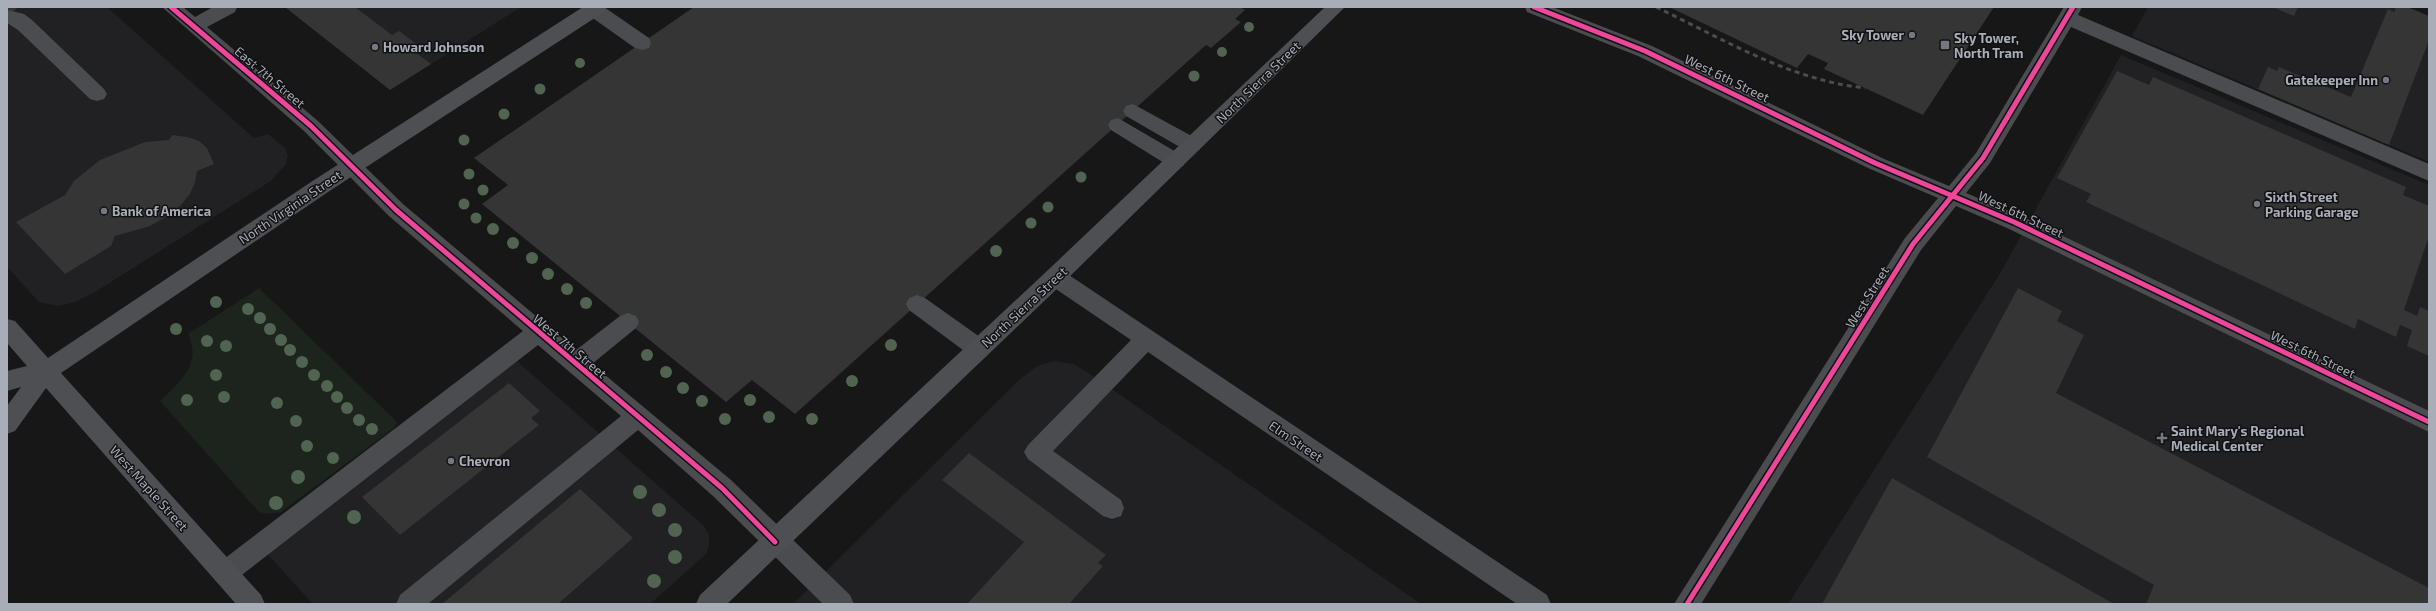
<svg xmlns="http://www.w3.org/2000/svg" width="2436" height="611" font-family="'Exo 2',sans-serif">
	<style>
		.built { fill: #212123 }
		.green { fill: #1d241e }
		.building { fill: #353536 }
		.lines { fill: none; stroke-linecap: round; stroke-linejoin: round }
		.minor { fill: #4b4c50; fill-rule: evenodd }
		.major { fill: #4d4f52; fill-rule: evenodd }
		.rail { stroke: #4b4c4f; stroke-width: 3; stroke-dasharray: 5 4; stroke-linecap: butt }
		.cycleway-casing { stroke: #111113; stroke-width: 8 }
		.cycleway { stroke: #ed469a; stroke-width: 5 }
		.tree { fill: #506451 }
		.poi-dot { fill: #757880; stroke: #111113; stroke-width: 1.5 }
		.labels { text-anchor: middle; stroke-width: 3; stroke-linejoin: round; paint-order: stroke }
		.poi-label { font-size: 13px; font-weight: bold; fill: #a8adb8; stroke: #111113; text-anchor: start }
		.street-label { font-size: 13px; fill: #a8adb8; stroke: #111113 }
	</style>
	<rect width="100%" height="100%" fill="#171717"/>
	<path class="built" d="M7 7H107L254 138 268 134 285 148 288 155 286 164 271 181 95 292 75 302 58 306 39 302 7 267Z
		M285 7H521L390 90Z
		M2148 7H2407L2429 16V162L2132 36Z
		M2121 55 2429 185V604H1788L2001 272Z
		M509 354 704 526 709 535V545L706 554 650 604H313L260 546Z
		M1053 361 1074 364 1093 376 1421 604H793L1019 380 1037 366Z"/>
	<path class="green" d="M259 288 397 422 394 428 281 512 267 514 259 512 160 401C181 381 202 364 188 334Z"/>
	<path class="building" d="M7 7H18L7 19Z
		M285 7H355L392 35 399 31 418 45 411 49 431 64 390 90Z
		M694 7H1240L1245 10 1235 19 1241 22 1211 48 1206 45 795 414 752 380 726 402 482 204 508 185 474 158Z
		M1669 7H1994L1923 115 1824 69 1828 63 1808 54 1797 68Z
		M2272 7H2298L2294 16Z
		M2396 7H2407L2429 16V40L2389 145 2258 89 2268 67 2277 71 2279 67 2351 97 2388 9 2394 12Z
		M2117 71 2149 85 2153 77 2406 187 2403 195 2429 206V236L2404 310 2417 316 2420 307 2429 311V356L2407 346 2412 330 2400 325 2396 337 2358 319 2355 329 2086 202 2091 194 2057 178Z
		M172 135 187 137 199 141 207 148 214 164 197 171 195 182 190 194 180 206 166 217 150 226 115 236 111 246 65 274 16 222 65 195 74 181 100 160 145 142 169 140Z
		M2018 288 2062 311 2057 321 2084 335 2056 393 2429 588V604H2146L2154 585 1927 457Z
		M509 383 540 411 531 418 539 425 400 535 362 497Z
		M969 453 1106 555 1098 563 1103 566 1069 604H967L1024 542 942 480Z
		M1892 478 2114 604H1822Z
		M580 489 633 538 558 604H442Z"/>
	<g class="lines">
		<path class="minor" d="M162 7H183L195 17 213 7H237L235 12 207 27 318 121 403 204 576 350 620 316 628 313 636 316 639 322 636 328 592 364 731 480 850 595 854 604H823L713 496 638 430 428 604H396L400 595 621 416 538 345 234 581 225 585 216 581 212 573 216 565 523 331 389 216 304 131Z
			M586 7H604L649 38 651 43 649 48 642 50 635 48 587 14Z
			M1525 7H1552L1652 46 1882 158 1949 186 1976 153 2064 7H2082L2078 15 2429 164V181L2071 27 1990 163 1966 193 2021 216 2429 411V432L2007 228 1956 206 1921 250 1701 604H1674L1905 238 1938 198 1868 168 1638 56 1527 12Z
			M7 10 24 14 32 20 104 89 107 94 104 99 97 101 90 99 18 30 7 23Z
			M1133 104 1199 140 1202 145 1199 150 1192 153 1185 150 1126 116 1123 111 1126 106Z
			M1118 118 1183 156 1186 161 1183 166 1176 169 1169 166 1111 130 1108 125 1111 120Z
			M1055 268 1063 271 1547 595 1551 604H1517L1148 352 1053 451 1121 500 1124 508 1121 516 1112 519 1103 516 1028 459 1024 452 1028 445 1131 340 1047 283 1044 277 1047 271Z
			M917 295 925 298 987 342 990 349 987 356 979 358 971 356 909 310 906 304 909 298Z"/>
		<path class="major" d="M583 7H606L604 12 328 192 61 373 261 595 265 604H236L46 388 15 431 7 434V406L21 387 7 391V371L27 366 7 343V319L15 321 48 358 314 180Z
			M1325 7H1345L1063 283 727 604H696L700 595 1047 271Z"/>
		<path class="rail" d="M1656 7C1723 39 1790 80 1865 88"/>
		<defs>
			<path id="cycleway" d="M171 7 311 126 396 210 722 488 775 542
				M1534 7 1645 51 1875 163 2014 222 2429 422
				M1687 604 1913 244 1983 158 2073 7"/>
		</defs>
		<use href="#cycleway" class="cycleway-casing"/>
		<use href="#cycleway" class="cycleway"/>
	</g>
	<g class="tree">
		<circle cx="1249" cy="27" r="5"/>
		<circle cx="1222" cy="52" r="5"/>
		<circle cx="580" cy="63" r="5"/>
		<circle cx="1194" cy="76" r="5.5"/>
		<circle cx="540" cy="89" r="5.5"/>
		<circle cx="504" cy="114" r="5.5"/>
		<circle cx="464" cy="140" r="5.5"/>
		<circle cx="469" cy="174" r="5.5"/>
		<circle cx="1081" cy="177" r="5.5"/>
		<circle cx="483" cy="190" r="5.5"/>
		<circle cx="464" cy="204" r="5.5"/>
		<circle cx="1048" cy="207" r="5.5"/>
		<circle cx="476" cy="218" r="5.5"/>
		<circle cx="1031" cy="223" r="5.5"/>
		<circle cx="493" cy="229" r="6"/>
		<circle cx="513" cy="243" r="6"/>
		<circle cx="996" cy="251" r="6"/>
		<circle cx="532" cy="258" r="6"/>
		<circle cx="548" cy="274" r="6"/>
		<circle cx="567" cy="289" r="6"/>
		<circle cx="216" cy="302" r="6"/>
		<circle cx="586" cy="303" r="6"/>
		<circle cx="248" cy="309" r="6"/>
		<circle cx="260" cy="318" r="6"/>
		<circle cx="176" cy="329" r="6"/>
		<circle cx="270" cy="329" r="6"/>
		<circle cx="281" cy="340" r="6"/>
		<circle cx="207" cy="341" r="6"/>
		<circle cx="891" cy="345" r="6"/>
		<circle cx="226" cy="346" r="6"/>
		<circle cx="290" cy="350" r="6"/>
		<circle cx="647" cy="355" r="6"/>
		<circle cx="302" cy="362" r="6"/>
		<circle cx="666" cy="372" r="6"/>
		<circle cx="216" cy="375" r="6"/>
		<circle cx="314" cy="375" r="6"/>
		<circle cx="852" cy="381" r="6"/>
		<circle cx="327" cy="386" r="6"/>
		<circle cx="683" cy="388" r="6"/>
		<circle cx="224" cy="397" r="6"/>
		<circle cx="337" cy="397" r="6"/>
		<circle cx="187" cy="400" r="6"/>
		<circle cx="750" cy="400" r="6"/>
		<circle cx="702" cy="401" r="6"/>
		<circle cx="277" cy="403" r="6"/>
		<circle cx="347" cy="408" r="6"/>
		<circle cx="769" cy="417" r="6"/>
		<circle cx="725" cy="419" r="6"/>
		<circle cx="812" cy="419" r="6"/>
		<circle cx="359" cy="420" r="6"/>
		<circle cx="296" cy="421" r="6"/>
		<circle cx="372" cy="429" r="6"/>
		<circle cx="307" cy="446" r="6"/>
		<circle cx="333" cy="458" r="6"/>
		<circle cx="298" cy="477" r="7"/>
		<circle cx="640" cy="492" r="7"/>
		<circle cx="276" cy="503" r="7"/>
		<circle cx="659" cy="510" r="7"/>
		<circle cx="354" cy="517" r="7"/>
		<circle cx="675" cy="530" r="7"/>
		<circle cx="675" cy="557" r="7"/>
		<circle cx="654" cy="581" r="7"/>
	</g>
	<g class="poi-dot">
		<circle cx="1912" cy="35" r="4"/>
		<rect x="1940" y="40" width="10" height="10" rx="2"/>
		<circle cx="375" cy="47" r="4"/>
		<circle cx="2386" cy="80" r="4"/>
		<circle cx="2257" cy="204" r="4"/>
		<circle cx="104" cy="211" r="4"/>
		<path d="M2160 432h4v4h4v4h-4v4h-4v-4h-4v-4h4z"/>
		<circle cx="451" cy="461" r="4"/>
	</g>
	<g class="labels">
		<g class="poi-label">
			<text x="1904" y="40" text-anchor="end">Sky Tower</text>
			<text x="1954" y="43">Sky Tower,<tspan x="1954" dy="15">North Tram</tspan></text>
			<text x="383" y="52">Howard Johnson</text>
			<text x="2378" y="85" text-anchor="end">Gatekeeper Inn</text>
			<text x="2265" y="202">Sixth Street<tspan x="2265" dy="15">Parking Garage</tspan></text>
			<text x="112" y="216">Bank of America</text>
			<text x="2171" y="436">Saint Mary's Regional<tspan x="2171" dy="15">Medical Center</tspan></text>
			<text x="459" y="466">Chevron</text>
		</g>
		<g class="street-label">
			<text transform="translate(270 77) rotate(40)" y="5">East 7th Street</text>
			<text transform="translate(1727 78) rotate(26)" y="5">West 6th Street</text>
			<text transform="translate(1258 82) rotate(-44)" y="5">North Sierra Street</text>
			<text transform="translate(290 207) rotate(-34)" y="5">North Virginia Street</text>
			<text transform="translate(2021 214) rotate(25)" y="5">West 6th Street</text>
			<text transform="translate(1867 297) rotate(-58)" y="5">West Street</text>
			<text transform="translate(1024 307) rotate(-43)" y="5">North Sierra Street</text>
			<text transform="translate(570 346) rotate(40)" y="5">West 7th Street</text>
			<text transform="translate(2313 354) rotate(26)" y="5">West 6th Street</text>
			<text transform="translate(1296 441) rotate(34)" y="5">Elm Street</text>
			<text transform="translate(149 488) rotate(48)" y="5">West Maple Street</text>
		</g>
	</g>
	<rect width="2436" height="611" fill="none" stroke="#a8adb8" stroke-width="16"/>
</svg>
